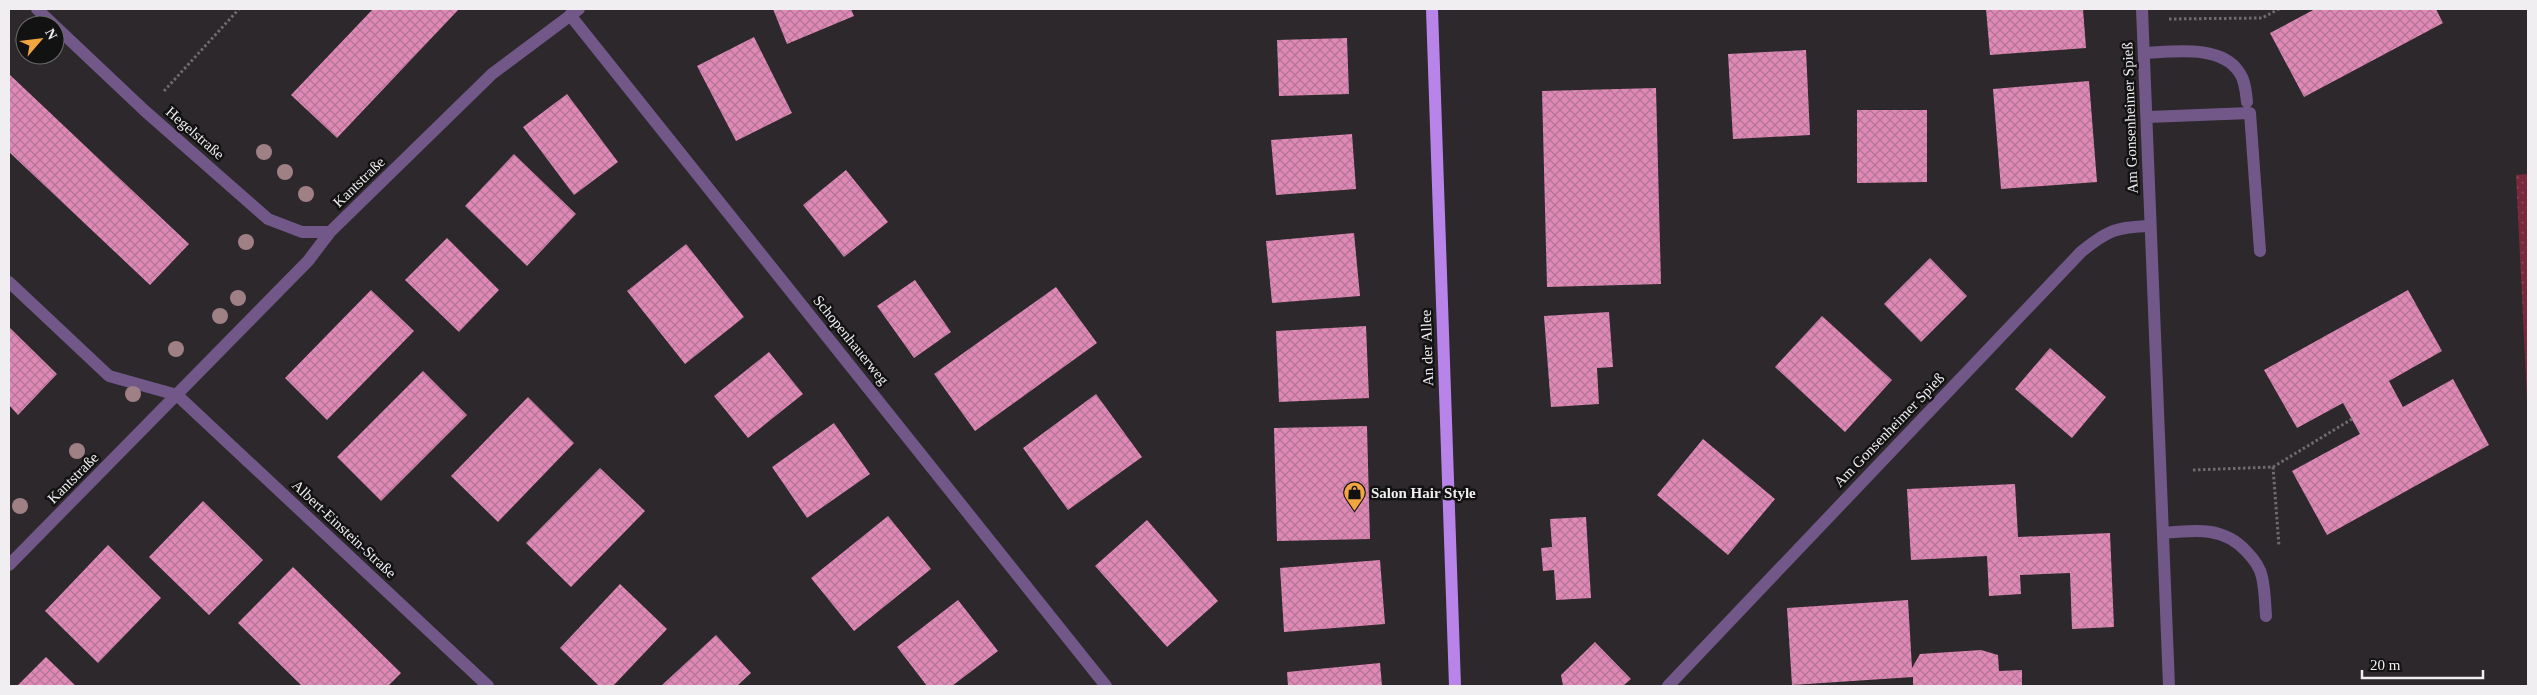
<svg xmlns="http://www.w3.org/2000/svg" width="2537" height="695" font-family="'Times New Roman',serif">
	<style>
		.park { fill: url(#park-dots) }
		.building { fill: url(#building-cross-hatch) }
		.lines { fill: none; stroke-linecap: round; stroke-linejoin: round }
		.path { stroke: #6f6b6e; stroke-width: 3; stroke-dasharray: 2.5 2.5; stroke-linecap: butt }
		.minor { stroke: #715889; stroke-width: 12 }
		.major { stroke: #b884ea; stroke-width: 12 }
		.tree { fill: #9e8085 }
		.labels { text-anchor: middle; stroke-width: 5; stroke-linejoin: round; paint-order: stroke }
		.street-label { font-size: 15px; fill: #f0eef0; stroke: #131213 }
		.poi-label { font-size: 15px; font-weight: bold; fill: #f0eef0; stroke: #131213; text-anchor: start }
	</style>
	<defs>
		<pattern id="park-dots" width="8" height="8" patternUnits="userSpaceOnUse" patternTransform="scale(1.25)"><rect width="8" height="8" fill="#79283c"/><path d="M2 2h.1M6 6h.1" fill="none" stroke="#8c4858" stroke-width="1.8" stroke-linecap="round"/></pattern>
		<pattern id="building-cross-hatch" width="8" height="8" patternUnits="userSpaceOnUse" patternTransform="scale(1.25)"><rect width="8" height="8" fill="#e089b6"/><path d="M0 0l8 8M0 8l8-8" fill="none" stroke="#b27595"/></pattern>
	</defs>
	<rect width="100%" height="100%" fill="#2c282b"/>
	<path class="park" d="M2528 174V418L2516 175Z"/>
	<path class="building" d="M373 9H459L337 138 291 95Z
		M773 9H851L854 16 787 44Z
		M1986 9H2083L2086 48 1990 55Z
		M2315 9H2436L2443 23 2304 97 2270 33Z
		M754 37 792 113 736 141 697 66Z
		M1347 38 1349 94 1279 96 1277 40Z
		M1806 50 1810 135 1733 139 1728 54Z
		M9 74 189 244 150 285 9 152Z
		M2089 81 2097 182 2001 189 1993 89Z
		M1656 88 1661 284 1547 287 1542 91Z
		M567 94 618 162 574 195 523 127Z
		M1857 110H1927V182L1857 183Z
		M1352 134 1356 189 1276 195 1271 140Z
		M514 154 576 214 527 266 465 206Z
		M846 170 888 222 844 257 803 205Z
		M1354 233 1360 296 1272 303 1266 241Z
		M447 238 499 290 459 332 405 280Z
		M686 244 744 317 685 364 627 291Z
		M1930 258 1967 296 1921 342 1884 304Z
		M915 280 951 332 914 358 877 306Z
		M1056 287 1097 343 975 431 934 374Z
		M371 290 414 331 327 420 285 378Z
		M2408 290 2442 351 2389 381 2403 407 2453 379 2489 445 2327 535 2292 471 2360 434 2343 403 2297 428 2264 370Z
		M1609 312 1613 367 1597 368 1599 404 1551 407 1544 316Z
		M1822 316 1892 380 1845 432 1775 367Z
		M1366 326 1369 398 1279 402 1276 331Z
		M9 327 57 374 18 415 9 405Z
		M2050 348 2106 397 2072 438 2015 389Z
		M769 352 803 394 748 438 714 396Z
		M423 371 467 415 381 501 337 457Z
		M1096 394 1142 457 1068 510 1023 448Z
		M528 397 574 443 498 522 451 476Z
		M834 423 870 474 807 518 772 467Z
		M1367 426 1370 539 1277 541 1274 428Z
		M1703 439 1775 499 1728 555 1657 495Z
		M600 468 645 511 571 587 526 543Z
		M2015 484 2018 537 2110 533 2114 627 2072 629 2070 573 2020 575 2021 594 1989 596 1987 556 1911 560 1907 489Z
		M203 501 263 560 209 615 149 557Z
		M888 516 931 569 854 631 811 578Z
		M1586 517 1591 598 1556 600 1554 570 1543 571 1541 548 1552 547 1550 519Z
		M1147 520 1218 601 1167 647 1095 566Z
		M108 545 161 598 98 663 45 611Z
		M1380 560 1385 624 1284 632 1280 568Z
		M293 567 401 673 388 686H302L238 623Z
		M620 584 667 629 613 686H599L560 648Z
		M958 600 998 651 952 686H927L897 647Z
		M1908 600 1912 668 1920 654 1981 650 1998 655 1999 671 2022 670V686H1913V677L1792 685 1787 608Z
		M716 635 751 673 737 686H661Z
		M1595 642 1631 679 1623 686H1563L1561 675Z
		M46 657 76 686H17Z
		M1380 663 1382 686H1288L1287 672Z"/>
	<g class="lines">
		<path class="path" d="M2169 19 2262 18 2279 9
			M164 91 239 9
			M2273 467 2279 546
			M2193 470 2273 467 2352 419"/>
		<path class="minor" d="M37 9 54 25
			M2142 9 2169 686
			M570 15 1106 686
			M55 26 145 111 268 219 302 232H330
			M2144 53C2172 52 2221 44 2239 72 2245 80 2246 92 2247 102
			M2148 117 2250 113 2260 251
			M9 282 109 376 177 395 488 686
			M2163 533C2194 530 2223 526 2246 551 2253 558 2260 567 2262 577 2265 590 2265 603 2266 616
			M9 565 308 261 330 232 492 74 579 9
			M1668 686 2081 252C2108 230 2116 227 2150 226"/>
		<path class="major" d="M1432 9 1455 686"/>
	</g>
	<g class="tree">
		<circle cx="264" cy="152" r="8"/>
		<circle cx="285" cy="172" r="8"/>
		<circle cx="306" cy="194" r="8"/>
		<circle cx="246" cy="242" r="8"/>
		<circle cx="238" cy="298" r="8"/>
		<circle cx="220" cy="316" r="8"/>
		<circle cx="176" cy="349" r="8"/>
		<circle cx="133" cy="394" r="8"/>
		<circle cx="77" cy="451" r="8"/>
		<circle cx="20" cy="506" r="8"/>
	</g>
	<defs>
		<symbol id="shop-pin" viewBox="-11 -11 22 30"><path d="M0 17L-7.5 6A9.5 9.5 0 1 1 7.5 6Z" fill="#f1a63f" stroke="#131213"/><path d="M-5-2.5h2.3a2.7 3.5 0 0 1 5.4 0H5L5.5 6h-11ZM-1.5-2.5h3a1.5 2.3 0 0 0-3 0Z" fill="#111"/></symbol>
	</defs>
	<g fill-rule="evenodd">
		<use href="#shop-pin" x="1342" y="480" width="25" height="34"/>
	</g>
	<g class="labels">
		<g class="street-label">
			<text transform="translate(2130 118) rotate(-92)" y="5">Am Gonsenheimer Spieß</text>
			<text transform="translate(195 133) rotate(41)" y="5">Hegelstraße</text>
			<text transform="translate(359 182) rotate(-44)" y="5">Kantstraße</text>
			<text transform="translate(851 340) rotate(51)" y="5">Schopenhauerweg</text>
			<text transform="translate(1427 348) rotate(-92)" y="5">An der Allee</text>
			<text transform="translate(1889 430) rotate(-46)" y="5">Am Gonsenheimer Spieß</text>
			<text transform="translate(73 478) rotate(-45)" y="5">Kantstraße</text>
			<text transform="translate(344 529) rotate(43)" y="5">Albert-Einstein-Straße</text>
		</g>
		<g class="poi-label">
			<text x="1371" y="498">Salon Hair Style</text>
		</g>
	</g>
	<rect width="2537" height="695" fill="none" stroke="#f0eef0" stroke-width="20"/>
	<g transform="translate(40 40) rotate(62)"><circle r="24" fill="#131213" stroke="#6b6a6b"/>
	<path d="M0-4L9 19L0 12L-9 19Z" fill="#f1a63f"/>
	<text y="-8" font-size="14" font-weight="bold" text-anchor="middle" fill="#f0eef0">N</text>
	</g>
	<path d="M2362 670v8h121v-8" fill="none" stroke="#f0eef0" stroke-width="2.5"/>
	<text x="2370" y="670" font-size="15" fill="#f0eef0" stroke="#131213" stroke-width="4" paint-order="stroke">20 m</text>
</svg>
